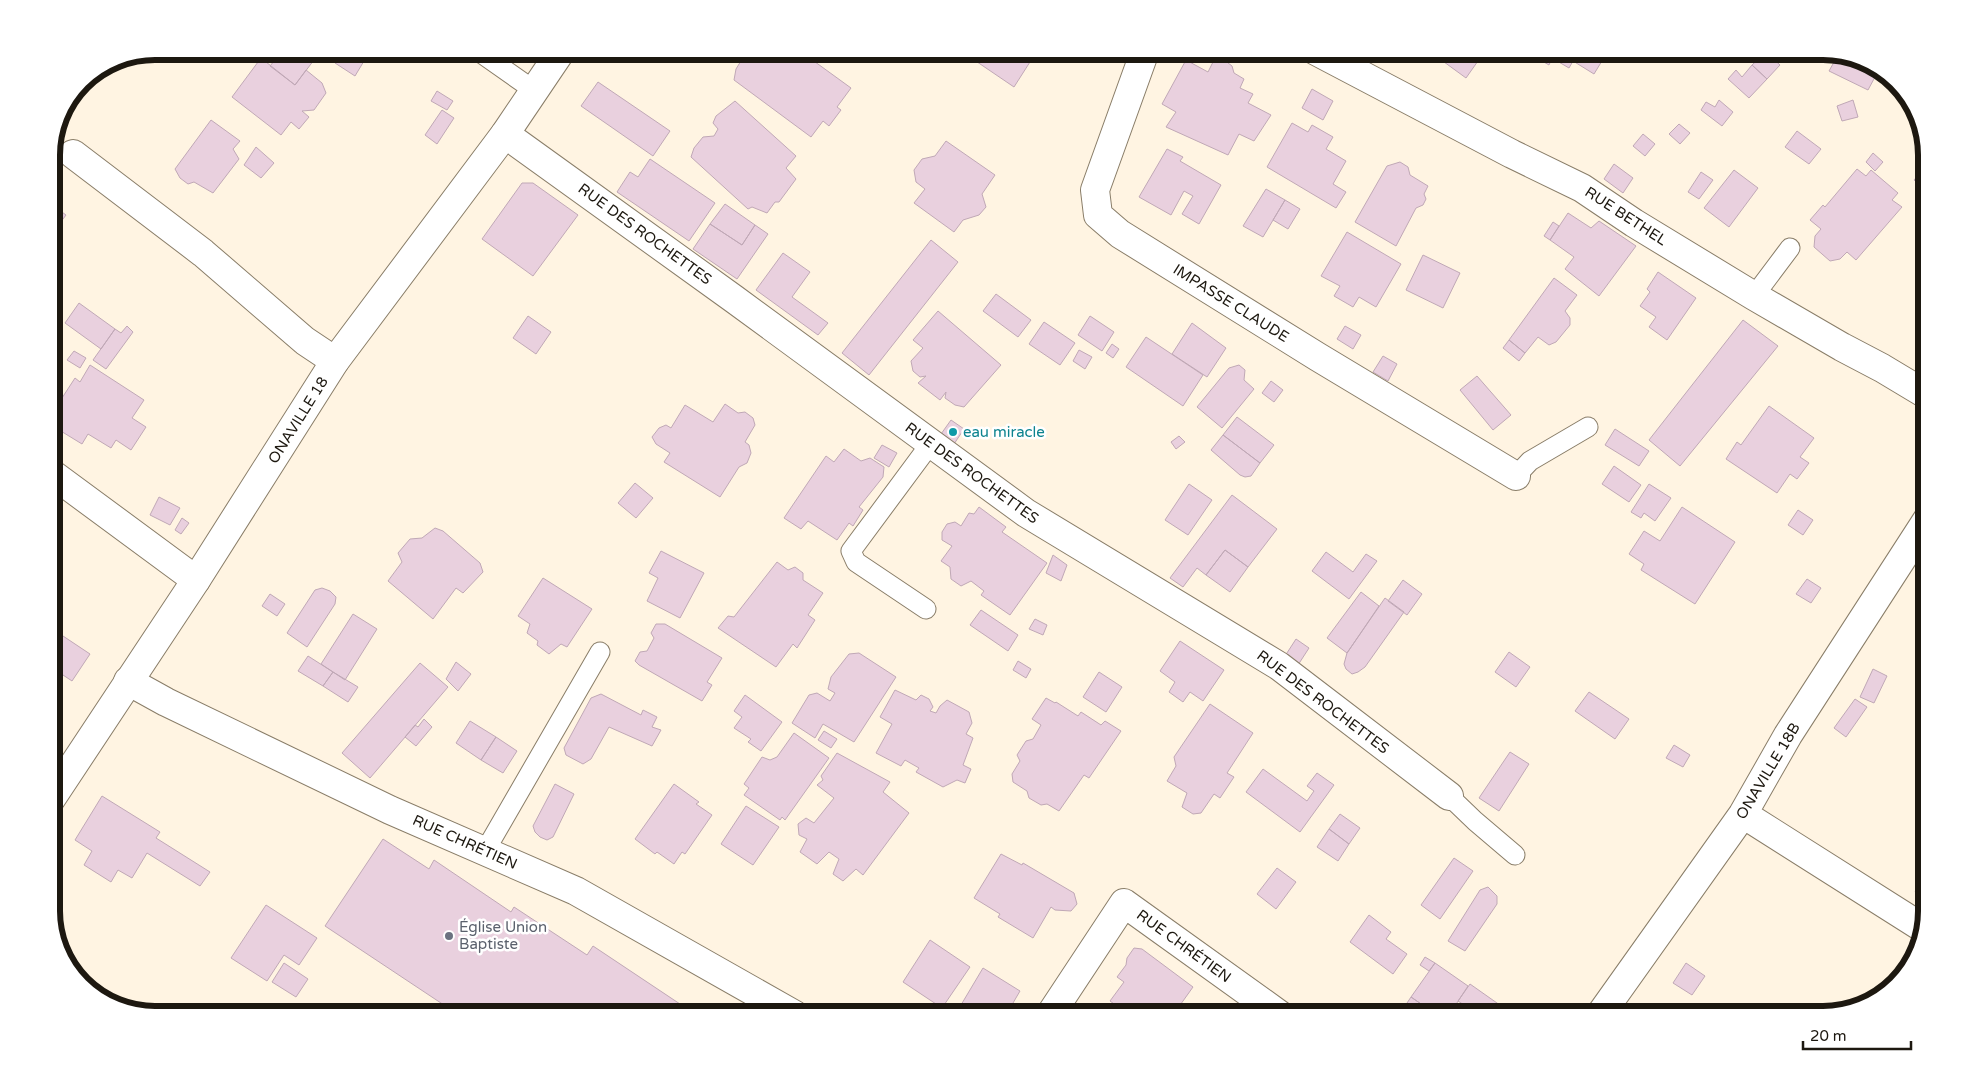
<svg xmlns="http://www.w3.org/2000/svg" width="1978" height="1066" font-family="'Varela Round',sans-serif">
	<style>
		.building { fill: #e9d0de; stroke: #c0a8b6 }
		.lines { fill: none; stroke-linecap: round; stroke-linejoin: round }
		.service-casing { stroke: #897d68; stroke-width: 21 }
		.minor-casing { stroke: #897d68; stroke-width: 30 }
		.tertiary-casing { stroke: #897d68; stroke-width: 30 }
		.service { stroke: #fff; stroke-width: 19 }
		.minor { stroke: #fff; stroke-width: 28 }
		.tertiary { stroke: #fff; stroke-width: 28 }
		.culture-dot { fill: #0f9aa8; stroke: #fff; stroke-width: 2 }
		.worship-dot { fill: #6b7280; stroke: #fff; stroke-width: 2 }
		.labels { text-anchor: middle; stroke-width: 5; stroke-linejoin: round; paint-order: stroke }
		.street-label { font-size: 15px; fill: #1d1810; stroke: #fff }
		.culture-label { font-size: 15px; fill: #0d838f; stroke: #fff; text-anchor: start }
		.worship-label { font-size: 15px; fill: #5b616d; stroke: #fff; text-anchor: start }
		.rim { fill: none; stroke: #1d1810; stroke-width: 6 }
	</style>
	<rect width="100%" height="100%" fill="#fff4e2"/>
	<path class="building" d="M282 51H312L317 56 295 85 270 66Z
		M342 51H370L355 76 335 63Z
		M756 51H800L851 88 837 107 841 110 829 126 823 121 811 137 734 80 736 69 744 56 754 54Z
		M840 51H861L855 61Z
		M961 51H1037L1014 87Z
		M1429 51H1485L1466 78Z
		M1525 51H1608L1594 74 1573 61 1569 68 1552 58 1549 65Z
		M1766 52 1780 65 1767 79 1752 65Z
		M1838 55 1869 62 1887 78 1884 82 1875 77 1868 90 1829 71Z
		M261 58 295 85 306 70 322 83 326 93 314 110 302 111 309 117 299 129 291 122 281 135 232 97Z
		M1223 59 1232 66 1234 73 1244 79 1240 88 1253 94 1248 103 1271 115 1254 141 1239 134 1228 155 1166 127 1176 112 1162 104 1186 60 1208 72 1214 60Z
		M1752 65 1767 79 1749 98 1728 79 1736 70 1742 77Z
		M598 82 670 131 653 156 581 106Z
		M1312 89 1333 101 1323 120 1302 108Z
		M437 91 453 101 447 110 431 101Z
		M1719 100 1733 112 1722 126 1701 110 1706 102 1715 107Z
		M1853 100 1858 117 1842 121 1837 106Z
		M735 101 796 156 786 168 796 179 779 202H775L767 213 752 207 748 209 691 157 694 148 703 137 714 136 718 129 713 123 716 116Z
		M442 110 454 118 437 144 425 135Z
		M211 120 240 141 233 149 239 159 213 193 194 182 188 184 180 178 175 169Z
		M1292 123 1308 132 1312 125 1333 137 1326 149 1346 161 1333 184 1346 192 1336 208 1267 167Z
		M1679 124 1690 133 1680 144 1669 134Z
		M1797 131 1821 149 1809 164 1785 147Z
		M1643 134 1655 144 1645 156 1633 146Z
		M946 141 995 175 982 194 986 207 979 215 963 220 954 232 914 203 925 189 916 182 914 170 922 159 935 156Z
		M256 147 274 163 261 178 244 165Z
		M1167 149 1183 157 1180 161 1221 185 1199 224 1182 214 1193 196 1184 191 1171 215 1139 197Z
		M1873 153 1883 162 1875 171 1866 162Z
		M650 159 715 203 689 241 617 192 630 172 638 177Z
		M1400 162 1408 167 1410 175 1428 186 1424 194 1426 199 1423 205 1416 208 1396 246 1355 222 1387 166Z
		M1614 164 1633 178 1623 193 1604 179Z
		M1927 165V191L1914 180Z
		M1857 169 1866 176 1871 170 1898 193 1892 200 1902 207 1856 260 1847 252 1840 259 1830 261 1814 247 1815 236 1821 229 1810 220 1823 205 1825 207Z
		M1734 170 1758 188 1729 227 1704 208Z
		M1701 172 1713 180 1699 199 1688 192Z
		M522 183H533L578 215 533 276 482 239Z
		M1266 189 1285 200 1263 237 1243 226Z
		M1285 200 1300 209 1288 229 1273 220Z
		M51 204 66 215 51 235Z
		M725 204 755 225 742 245 710 224Z
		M1568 213 1591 228 1599 221 1636 246 1599 296 1565 269 1574 257 1550 240Z
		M1553 222 1559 226 1550 240 1544 236Z
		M710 224 742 245 755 225 768 234 737 279 693 249Z
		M1347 232 1401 264 1376 307 1359 297 1353 307 1334 296 1340 286 1321 276Z
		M931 240 958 262 869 375 842 353Z
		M783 253 810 272 792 297 828 323 818 335 756 290Z
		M1423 255 1460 273 1443 308 1406 290Z
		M1658 272 1696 298 1667 340 1649 327 1656 317 1640 306 1650 292 1647 289Z
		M1554 278 1577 295 1565 311 1570 318V325L1556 342 1549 345 1538 337 1525 353 1509 340Z
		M996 294 1031 320 1018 337 983 311Z
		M79 303 115 329 101 349 65 323Z
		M938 311 1001 365 964 407 955 405 945 398 946 392 940 400 918 383 926 376 920 377 913 371 911 361 923 348 913 340Z
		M528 316 551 332 536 354 513 338Z
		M1090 316 1114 332 1102 351 1078 335Z
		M1743 320 1778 346 1680 466 1649 440Z
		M1044 322 1075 343 1060 365 1029 344Z
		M1192 323 1226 348 1207 377 1172 354Z
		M127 326 133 332 106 369 93 360 115 329 121 333Z
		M1345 326 1361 335 1353 349 1337 339Z
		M1146 337 1203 375 1183 406 1126 367Z
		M1509 340 1525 353 1519 361 1503 348Z
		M1112 344 1119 349 1113 358 1106 353Z
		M1079 350 1092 357 1085 369 1073 361Z
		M74 351 86 358 80 368 67 360Z
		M1383 356 1397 364 1388 381 1373 372Z
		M90 365 144 400 132 418 146 427 131 450 116 440 111 448 88 434 82 444 51 425V404L58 395 62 398 75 378 80 382Z
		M1239 365 1245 370 1244 380 1254 389 1222 428 1197 407 1229 368Z
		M1477 376 1511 415 1493 430 1460 390Z
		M1271 381 1283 390 1274 402 1262 393Z
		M725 404 738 413 745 412 753 418 755 425 745 442 749 445 751 453 747 463 739 467 720 497 664 462 670 453 656 444 652 437 659 428 666 425 671 428 685 405 713 422Z
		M1769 406 1814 438 1800 457 1809 463 1797 479 1790 474 1777 493 1726 459 1737 442 1741 445Z
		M1237 417 1274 445 1260 463 1223 435Z
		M951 420 964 429 954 444 941 434Z
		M1615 429 1649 451 1639 466 1605 445Z
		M1223 435 1260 463 1251 476 1245 477 1240 475 1211 450Z
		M1179 436 1185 442 1176 449 1171 442Z
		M882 445 897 453 889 467 874 458Z
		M844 449 861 461 870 458 884 467 883 477 859 507 863 510 853 526 849 523 837 540 808 521 801 529 784 518 826 456 834 462Z
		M1614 466 1641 485 1629 502 1602 484Z
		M635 483 653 498 636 518 618 503Z
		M1189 484 1212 500 1188 535 1165 520Z
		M1649 484 1671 498 1655 521 1644 513 1641 518 1631 512Z
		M1232 495 1277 529 1248 567 1225 550 1206 575 1197 568 1183 587 1170 578Z
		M159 497 180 508 170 525 150 515Z
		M979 507 1006 527 1002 532 1047 563 1010 615 981 595 984 591 971 581 961 586 951 579 950 567 941 561 952 546 942 540V532L947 524 955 522 961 526 969 513 974 514Z
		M1682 507 1735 542 1695 604 1641 570 1644 564 1629 554 1644 531 1660 541Z
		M1798 510 1813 520 1803 535 1788 525Z
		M182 518 189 523 181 534 175 530Z
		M435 528 443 531 480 563 483 572 463 593 456 588 433 619 388 581 402 562 398 553 410 539 422 538Z
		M1225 550 1248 567 1230 592 1206 575Z
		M661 551 704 573 680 618 647 601 658 578 649 573Z
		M1326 552 1353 572 1366 554 1377 561 1349 599 1312 571Z
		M1053 555 1067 565 1061 581 1046 573Z
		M777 562 788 570 795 567 803 573V580L823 593 808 615 815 620 797 648 793 644 776 667 718 628 728 616 734 617Z
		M543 578 592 609 567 647 561 644 549 654 537 645 538 641 527 633 530 624 518 616Z
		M1807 579 1821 588 1811 603 1796 594Z
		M1403 580 1422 594 1407 615 1388 601Z
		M322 588 330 591 336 597 335 604 307 647 287 633 315 590Z
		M1361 592 1379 606 1347 653 1327 638Z
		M270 594 285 604 277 616 262 606Z
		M1385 598 1404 612 1365 667 1358 672 1352 674 1346 669 1344 664 1347 653Z
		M981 610 1018 635 1008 651 970 625Z
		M353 614 377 629 345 680 321 664Z
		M1035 619 1047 625 1043 635 1029 629Z
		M656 624H665L722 658 707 682 712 685 702 701 639 665 635 661 640 652 647 651 654 638 651 633Z
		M51 628 90 654 72 681 51 667Z
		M1296 639 1309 648 1298 665 1285 656Z
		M1180 641 1224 670 1203 701 1190 692 1183 702 1169 692 1175 682 1160 671Z
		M1509 652 1530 667 1516 687 1495 672Z
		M859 653 896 677 854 742 823 724 815 738 792 723 809 695 817 693 830 701 835 693 828 689 831 677 849 654Z
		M308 656 333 672 323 686 298 671Z
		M1018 661 1031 669 1026 678 1013 670Z
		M456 662 471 674 458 691 446 679Z
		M420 663 448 687 370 778 342 753Z
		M1873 669 1887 676 1874 703 1860 697Z
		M333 672 358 687 348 702 323 686Z
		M1099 672 1122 687 1106 712 1083 697Z
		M895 690 916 700 921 695 929 699 933 707 930 711 936 713 940 706 947 700 969 712 972 723 966 734 973 738 963 765 971 769 965 783 957 780 943 787 916 772 919 768 905 760 901 766 876 753 892 724 880 717Z
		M1589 692 1629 719 1615 739 1575 711Z
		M601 694 641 715 643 710 657 717 652 727 661 730 652 746 609 727 591 759 583 764 566 755 564 748 591 698Z
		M745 695 782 722 761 751 748 742 751 739 734 728 742 717 734 711Z
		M1046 698 1055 703 1056 702 1078 716 1081 712 1101 725 1105 721 1121 731 1089 778 1084 775 1059 811 1047 804 1041 805 1029 798 1027 791 1013 782 1012 774 1020 761 1017 755 1026 741 1033 739 1041 725 1032 719Z
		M1855 699 1867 707 1846 737 1834 728Z
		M1210 704 1253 733 1227 773 1234 777 1220 798 1214 794 1201 813 1193 814 1182 807 1187 793 1167 781 1176 766 1174 757Z
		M424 719 432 727 416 746 405 737 415 725 418 727Z
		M470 721 496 737 481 760 456 743Z
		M824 731 837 739 831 748 818 740Z
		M794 733 829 758 785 820 782 817 780 820 744 795 749 788 744 784 762 757 770 760 777 757Z
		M496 737 517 751 503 773 481 760Z
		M1674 745 1690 755 1683 767 1666 758Z
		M1510 752 1529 764 1499 811 1479 798Z
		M837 753 890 782 883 792 909 813 863 875 856 869 843 881 833 874 839 859 829 852 817 864 800 852 807 839 799 835 798 824 806 818 814 823 834 798 817 785 823 780 821 776Z
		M1263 769 1307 801 1314 791 1307 786 1317 773 1334 785 1300 832 1246 792Z
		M555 784 574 794 553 837 547 840 540 837 535 832 533 826Z
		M674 784 699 802 696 804 712 815 685 854 682 852 674 864 657 852 655 854 635 839Z
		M102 796 160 832 156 838 210 872 200 886 147 853 132 878 118 870 111 882 84 865 92 851 75 840Z
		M746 806 779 827 753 865 721 844Z
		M1340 814 1360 828 1349 844 1329 829Z
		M1329 829 1349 844 1338 861 1317 847Z
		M383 839 429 869 434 860 511 912 514 907 587 955 593 946 680 1004 672 1015H459L325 926Z
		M1001 854 1022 865 1023 863 1074 893 1077 904 1071 911 1055 910 1051 907 1033 938 998 917 1000 914 974 898Z
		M1454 858 1473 871 1440 919 1421 905Z
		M1277 868 1296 882 1276 909 1257 894Z
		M1927 874V900L1915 892Z
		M1488 887 1497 896V904L1465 951 1448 941 1480 890Z
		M266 905 317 938 299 965 284 955 267 981 231 958Z
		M1369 915 1391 932 1386 939 1407 954 1393 974 1350 942Z
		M930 940 970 967 942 1008 903 982Z
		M1134 948 1142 949 1193 987 1173 1015H1129L1110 1001 1124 982 1117 977 1126 965 1127 958Z
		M1425 957 1435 963 1429 971 1420 965Z
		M284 963 308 979 296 997 272 982Z
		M1435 963 1468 986 1449 1015H1437L1411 997Z
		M1686 963 1705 976 1692 995 1673 983Z
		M983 968 1020 991 1006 1015H955Z
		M1470 984 1514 1015H1479L1458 1001Z
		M1411 997 1437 1015H1399Z"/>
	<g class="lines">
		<defs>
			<path id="service" d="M478 51 535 91
				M1754 296 1790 248
				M1516 476 1530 461 1588 427
				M926 609 856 562 851 551 931 443
				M1449 796 1475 821 1515 855
				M485 851 600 652"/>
			<path id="minor" d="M1145 51 1095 190 1098 215 1120 234 1318 357 1516 476
				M1316 51 1512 154 1582 188 1634 223 1754 296 1842 347 1882 368 1927 395
				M505 134 734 299 1026 513 1279 666 1449 796
				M73 154 203 253 305 341 335 361
				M51 473 196 580
				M128 681 166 702 390 810 576 891 795 1015
				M1743 814 1923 928
				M1050 1015 1124 903 1280 1015
				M1600 1015 1743 814 1788 735 1927 520"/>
			<path id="tertiary" d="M51 799 196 580 335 361 505 134 561 51"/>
		</defs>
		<use href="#service" class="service-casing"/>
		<use href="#minor" class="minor-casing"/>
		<use href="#tertiary" class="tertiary-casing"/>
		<use href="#service" class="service"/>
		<use href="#minor" class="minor"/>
		<use href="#tertiary" class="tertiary"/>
	</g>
	<circle class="culture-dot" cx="953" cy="432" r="5"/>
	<circle class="worship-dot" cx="449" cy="936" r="5"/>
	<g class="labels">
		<g class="street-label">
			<text transform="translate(1626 216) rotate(33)" y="5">RUE BETHEL</text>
			<text transform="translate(645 234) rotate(36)" y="5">RUE DES ROCHETTES</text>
			<text transform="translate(1231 303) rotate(32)" y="5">IMPASSE CLAUDE</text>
			<text transform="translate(298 420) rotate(-58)" y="5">ONAVILLE 18</text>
			<text transform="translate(972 473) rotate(36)" y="5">RUE DES ROCHETTES</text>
			<text transform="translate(1323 702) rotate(37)" y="5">RUE DES ROCHETTES</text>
			<text transform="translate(1768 771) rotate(-59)" y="5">ONAVILLE 18B</text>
			<text transform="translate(465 842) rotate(24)" y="5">RUE CHRÉTIEN</text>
			<text transform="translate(1184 946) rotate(36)" y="5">RUE CHRÉTIEN</text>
		</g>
		<g class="culture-label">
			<text x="963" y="437">eau miracle</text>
		</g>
		<g class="worship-label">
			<text x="459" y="932">Église Union<tspan x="459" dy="17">Baptiste</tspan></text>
		</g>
	</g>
	<path d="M0 0H1978V1066H0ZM155 60H1823A95 95 0 0 1 1918 155V911A95 95 0 0 1 1823 1006H155A95 95 0 0 1 60 911V155A95 95 0 0 1 155 60Z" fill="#fff" fill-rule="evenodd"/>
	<path class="rim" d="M155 60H1823A95 95 0 0 1 1918 155V911A95 95 0 0 1 1823 1006H155A95 95 0 0 1 60 911V155A95 95 0 0 1 155 60Z"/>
	<path d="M1803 1041v8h108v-8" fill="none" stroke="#1d1810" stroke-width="2.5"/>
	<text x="1810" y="1041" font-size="15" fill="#1d1810" stroke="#ffffff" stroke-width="4" paint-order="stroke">20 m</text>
</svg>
